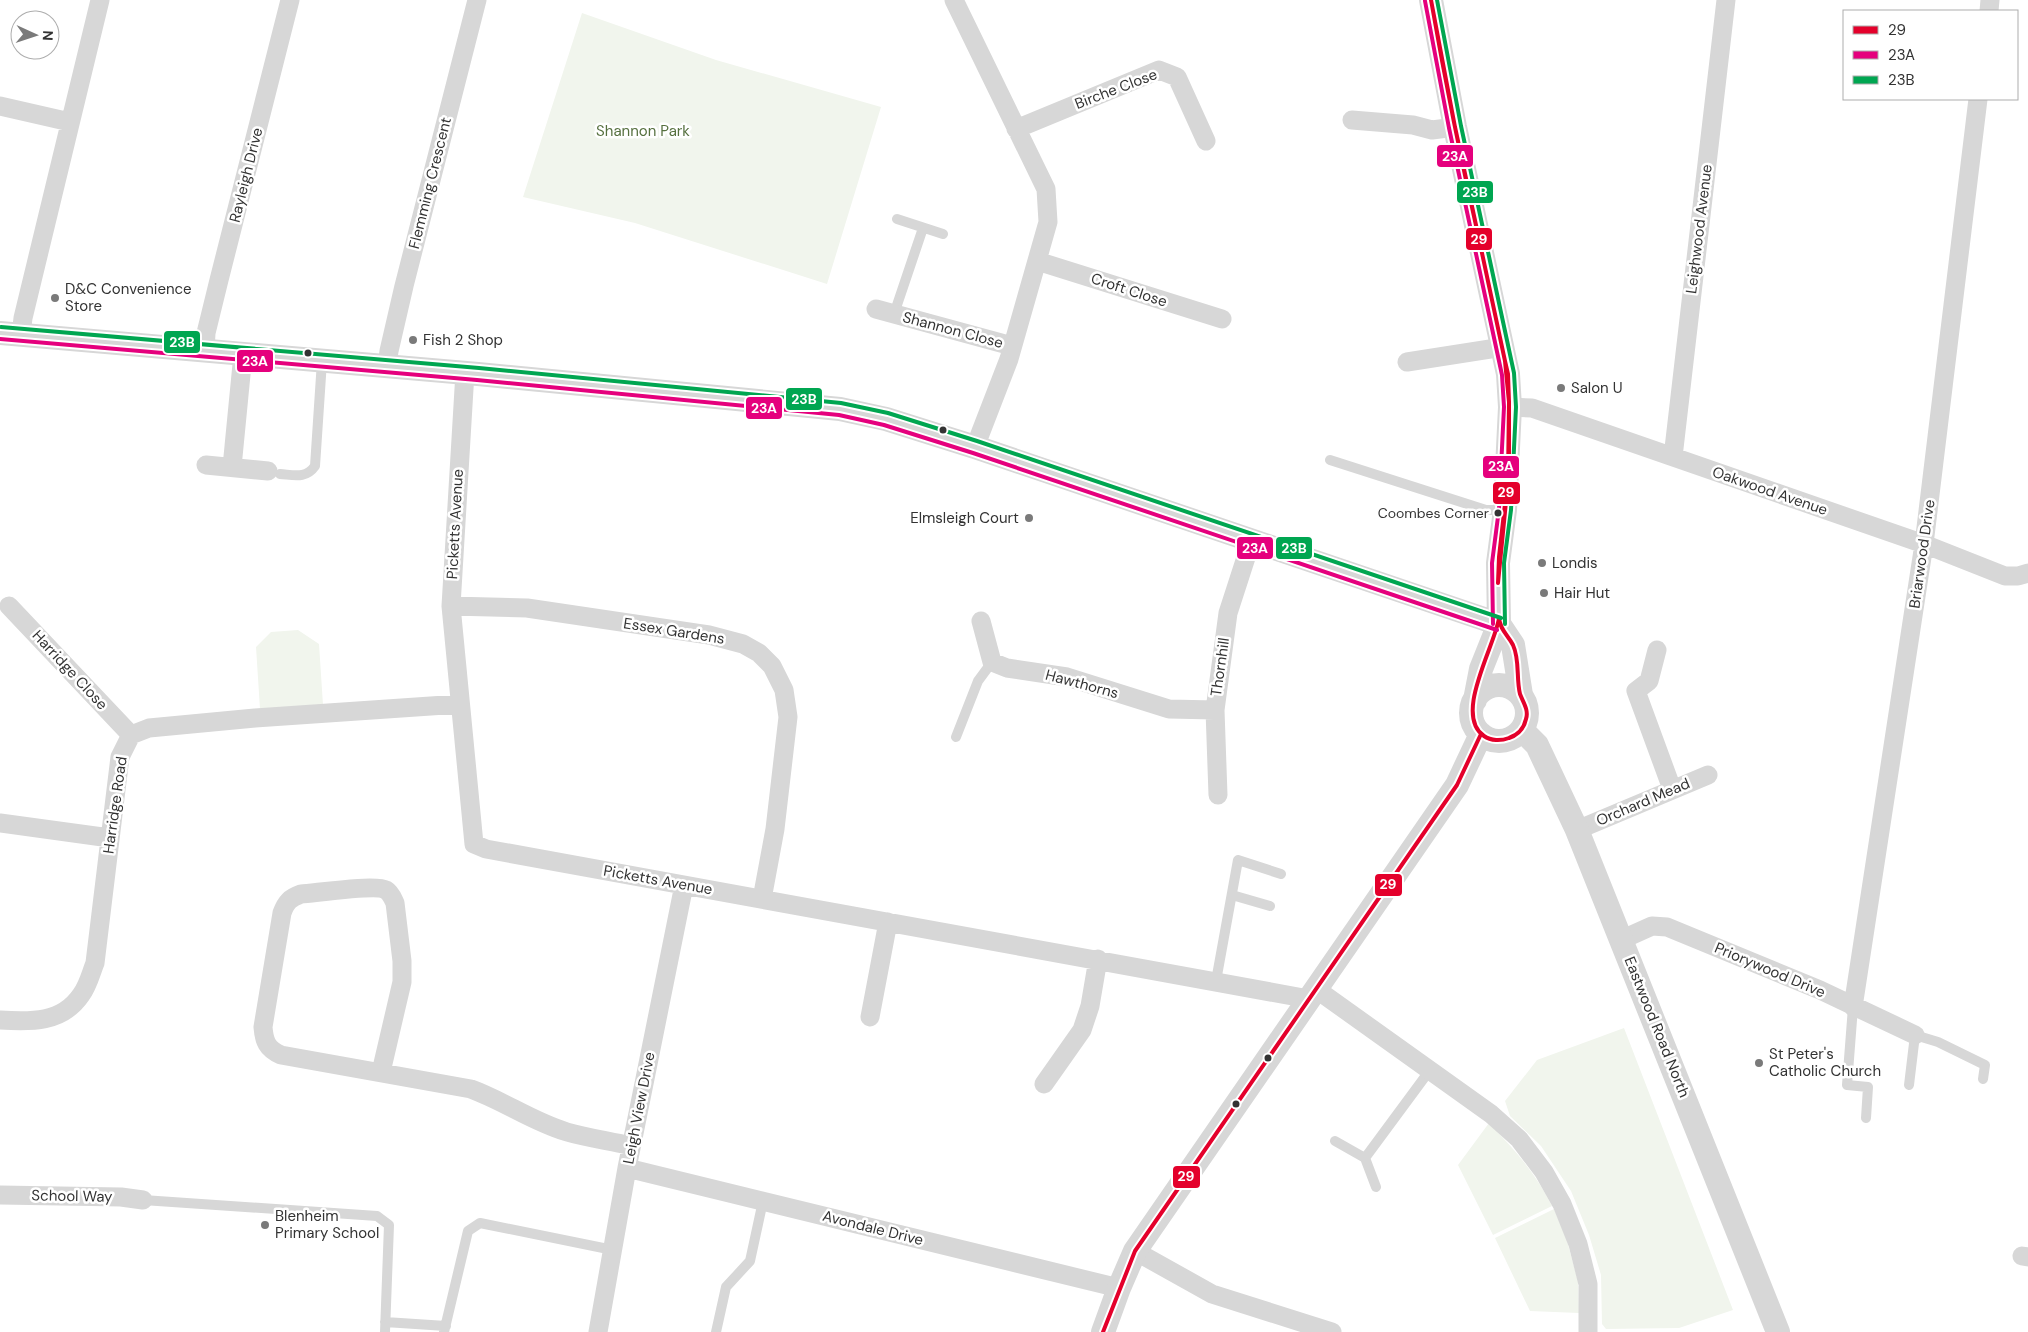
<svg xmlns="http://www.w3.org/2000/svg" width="2028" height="1332" font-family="'DM Sans',sans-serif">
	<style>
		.green { fill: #f1f5ed }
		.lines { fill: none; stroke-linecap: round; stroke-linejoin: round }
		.service { stroke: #d7d7d7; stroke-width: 10 }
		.minor { stroke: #d7d7d7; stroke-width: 19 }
		.tertiary { stroke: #d7d7d7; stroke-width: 24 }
		.bus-1-casing { stroke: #fff; stroke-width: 8 }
		.bus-2-casing { stroke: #fff; stroke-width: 8 }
		.bus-3-casing { stroke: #fff; stroke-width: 8 }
		.bus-1 { stroke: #e4002b; stroke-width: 4 }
		.bus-2 { stroke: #e5007d; stroke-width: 4 }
		.bus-3 { stroke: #00a651; stroke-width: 4 }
		.poi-dot { fill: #7a7a7a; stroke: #fff; stroke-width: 2 }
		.bus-dot { fill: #333; stroke: #fff; stroke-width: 2 }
		.labels { text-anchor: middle; stroke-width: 5; stroke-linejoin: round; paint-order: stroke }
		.bus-label { font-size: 14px; fill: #333; stroke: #fff; text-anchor: end }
		.street-label { font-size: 15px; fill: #333; stroke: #fff }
		.park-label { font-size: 15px; fill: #56703f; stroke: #fff }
		.poi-label { font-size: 15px; fill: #333; stroke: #fff; text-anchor: start }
		.line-badge { stroke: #fff; stroke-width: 2 }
		.badge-label { font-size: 14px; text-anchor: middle; font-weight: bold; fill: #fff }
	</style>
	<rect width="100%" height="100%" fill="#fff"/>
	<path class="green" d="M582 13 716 60 881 107 827 284 635 223 523 197Z
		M298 630 319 644 323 705 260 709 256 647 271 632Z
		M1624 1028 1733 1310 1679 1328 1606 1329 1602 1324 1601 1275 1589 1235 1571 1191 1541 1146 1510 1116 1505 1101 1537 1060Z
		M1489 1123C1514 1149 1535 1172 1552 1206L1493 1235 1458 1165Z
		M1554 1209 1566 1237 1578 1281 1579 1313 1530 1311 1495 1238Z"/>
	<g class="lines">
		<path class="service" d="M897 219 943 234
			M894 314 923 228
			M1330 460 1486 510H1505
			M280 474C294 475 306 479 315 466L322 361
			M956 737 978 681 992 662
			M1232 895 1270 906
			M1216 981 1238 860 1281 874
			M1853 1007 1847 1085 1868 1087 1866 1118
			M1909 1085 1915 1035 1938 1042 1985 1065 1983 1079
			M1335 1141 1365 1158 1376 1187
			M1365 1158 1430 1070
			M143 1200 377 1216 389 1225 385 1332
			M385 1322 446 1326
			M444 1332 468 1231 480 1223 613 1250
			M716 1332 726 1287 750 1261 763 1201"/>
		<path class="minor" d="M954 0 1046 189 1048 222 1009 359 975 447
			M1989 11 1990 0
			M0 106 70 122
			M1352 120 1413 125 1432 130 1455 127
			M1016 129 1159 70 1177 77 1206 141
			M1037 261 1222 319
			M876 309 1012 346
			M21 335 23 318 100 0
			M205 351 206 333 219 280 290 0
			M1407 362 1503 347
			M387 366 389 351 404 286 477 0
			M465 372 451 606 474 844 486 849 1309 999
			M1510 407 1532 408 1924 544 2005 576H2018L2028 573
			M1673 457 1726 0
			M206 465 268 471
			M232 467 243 354
			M9 606 131 735
			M451 606 527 608 709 635 743 644 759 653 772 666 784 690 788 717 775 829 762 899
			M981 621 992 662 1007 668 1067 677 1169 709 1215 710
			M1657 650 1649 681 1636 691 1672 789
			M1218 795 1215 710 1228 613 1251 542
			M0 823 110 838
			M1577 830 1708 775
			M1623 939 1652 926 1667 927 1820 990 1915 1035
			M1316 989 1491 1114 1519 1139 1544 1172 1562 1204 1578 1244 1588 1284V1332
			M1853 1007 1924 544 1978 99
			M870 1017 888 922
			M0 1020C31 1022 62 1023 81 995 88 986 91 973 95 963L120 757 131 735 149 728 255 718 460 704
			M381 1072 402 982V961L395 903C393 899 391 893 386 890 376 884 316 893 301 894 290 898 286 902 282 913L263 1027C264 1041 267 1049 281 1055L471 1089C504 1101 533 1122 567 1132 588 1138 610 1141 631 1146
			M1044 1084 1082 1030 1090 1006 1098 959
			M627 1168 1119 1288
			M0 1195 121 1197 143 1200
			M1135 1251 1212 1294 1332 1332
			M2022 1256 2028 1257
			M598 1332 627 1168 684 885"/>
		<path class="tertiary" d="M1431 0 1455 127 1508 374 1510 407 1505 510 1498 563 1499 624 1481 669 1475 700
			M0 333 478 374 840 409 886 419 975 447 1499 624
			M1499 624 1513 645 1521 695
			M1471 713a28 28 0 1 1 56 0a28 28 0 1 1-56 0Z
			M1522 730 1537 745 1577 830 1778 1332
			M1103 1332 1119 1288 1135 1251 1457 785 1481 734"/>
		<defs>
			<path id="bus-1" d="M1431 0 1455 127 1479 239C1461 160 1445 80 1431 0Z
				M1479 239 1505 361
				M1479 239 1505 361
				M1505 361 1508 374 1509 402
				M1505 361 1509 402
				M1498 583 1499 557 1508 477 1509 402
				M1498 583 1509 471V402
				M1499 618C1500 630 1508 635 1513 645 1520 660 1516 678 1520 694 1523 702 1529 710 1526 719 1524 728 1518 735 1509 738 1501 741 1491 741 1484 736 1453 715 1495 646 1499 618Z
				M1103 1332 1135 1251 1457 785 1481 734"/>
			<path id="bus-2" d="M1425 1 1449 128 1502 375 1504 407 1499 509 1492 563 1493 624
				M0 339 477 380 839 415 884 425 973 453 1497 630"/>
			<path id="bus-3" d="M1437 0 1461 126 1514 373 1516 407 1511 510 1504 563 1505 624
				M1 327 479 368 841 403 888 413 977 441 1501 618"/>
		</defs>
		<use href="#bus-1" class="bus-1-casing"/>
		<use href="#bus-2" class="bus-2-casing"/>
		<use href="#bus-3" class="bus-3-casing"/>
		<use href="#bus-1" class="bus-1"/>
		<use href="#bus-2" class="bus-2"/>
		<use href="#bus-3" class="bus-3"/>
	</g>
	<g class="poi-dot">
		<circle cx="55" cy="298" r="5"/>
		<circle cx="413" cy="340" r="5"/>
		<circle cx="1561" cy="388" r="5"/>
		<circle cx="1029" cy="518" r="5"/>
		<circle cx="1542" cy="563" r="5"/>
		<circle cx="1544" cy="593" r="5"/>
		<circle cx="1759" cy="1063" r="5"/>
		<circle cx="265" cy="1225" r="5"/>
	</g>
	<g class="bus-dot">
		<circle cx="308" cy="353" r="4.5"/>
		<circle cx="943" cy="430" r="4.5"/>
		<circle cx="1498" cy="513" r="4.5"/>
		<circle cx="1268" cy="1058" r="4.5"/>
		<circle cx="1236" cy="1104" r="4.5"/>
	</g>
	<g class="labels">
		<g class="bus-label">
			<text x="1489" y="518">Coombes Corner</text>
		</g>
		<g class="street-label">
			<text transform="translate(1116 89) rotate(-21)" y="5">Birche Close</text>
			<text transform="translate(246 175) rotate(-76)" y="5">Rayleigh Drive</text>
			<text transform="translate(430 183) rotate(-76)" y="5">Flemming Crescent</text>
			<text transform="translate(1699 229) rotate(-83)" y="5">Leighwood Avenue</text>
			<text transform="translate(1129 290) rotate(18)" y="5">Croft Close</text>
			<text transform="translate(953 330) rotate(15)" y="5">Shannon Close</text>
			<text transform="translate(1770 491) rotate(19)" y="5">Oakwood Avenue</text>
			<text transform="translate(455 524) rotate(-87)" y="5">Picketts Avenue</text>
			<text transform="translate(1922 554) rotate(-82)" y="5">Briarwood Drive</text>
			<text transform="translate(674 631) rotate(9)" y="5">Essex Gardens</text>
			<text transform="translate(1220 667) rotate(-82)" y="5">Thornhill</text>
			<text transform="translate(70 670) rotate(47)" y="5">Harridge Close</text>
			<text transform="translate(1082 684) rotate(15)" y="5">Hawthorns</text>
			<text transform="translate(1643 802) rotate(-23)" y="5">Orchard Mead</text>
			<text transform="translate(115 805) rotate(-82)" y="5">Harridge Road</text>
			<text transform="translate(658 880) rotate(10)" y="5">Picketts Avenue</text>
			<text transform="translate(1770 970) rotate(23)" y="5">Priorywood Drive</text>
			<text transform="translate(1657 1027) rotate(68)" y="5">Eastwood Road North</text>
			<text transform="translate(639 1108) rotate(-79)" y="5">Leigh View Drive</text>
			<text transform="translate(72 1196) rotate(1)" y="5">School Way</text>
			<text transform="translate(873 1228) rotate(14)" y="5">Avondale Drive</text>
		</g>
		<g class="park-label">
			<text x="643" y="136">Shannon Park</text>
		</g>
		<g class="poi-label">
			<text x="65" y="294">D&amp;C Convenience<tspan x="65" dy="17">Store</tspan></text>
			<text x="423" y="345">Fish 2 Shop</text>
			<text x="1571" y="393">Salon U</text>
			<text x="1019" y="523" text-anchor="end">Elmsleigh Court</text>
			<text x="1552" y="568">Londis</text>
			<text x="1554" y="598">Hair Hut</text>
			<text x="1769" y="1059">St Peter's<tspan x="1769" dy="17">Catholic Church</tspan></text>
			<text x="275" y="1221">Blenheim<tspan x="275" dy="17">Primary School</tspan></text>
		</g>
	</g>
	<g class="line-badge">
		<rect x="1436" y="144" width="38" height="24" rx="5" fill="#e5007d"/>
		<rect x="1456" y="180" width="38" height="24" rx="5" fill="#00a651"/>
		<rect x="1465" y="227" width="28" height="24" rx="5" fill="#e4002b"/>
		<rect x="163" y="330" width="38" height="24" rx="5" fill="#00a651"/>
		<rect x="236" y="349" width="38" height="24" rx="5" fill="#e5007d"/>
		<rect x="785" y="387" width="38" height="24" rx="5" fill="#00a651"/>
		<rect x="745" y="396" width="38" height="24" rx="5" fill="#e5007d"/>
		<rect x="1482" y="455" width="38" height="24" rx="5" fill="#e5007d"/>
		<rect x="1492" y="481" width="29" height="24" rx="5" fill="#e4002b"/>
		<rect x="1275" y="536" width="38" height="24" rx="5" fill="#00a651"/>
		<rect x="1236" y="536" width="38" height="24" rx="5" fill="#e5007d"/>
		<rect x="1374" y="873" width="29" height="24" rx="5" fill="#e4002b"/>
		<rect x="1172" y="1165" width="29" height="24" rx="5" fill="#e4002b"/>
	</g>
	<g class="badge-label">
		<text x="1455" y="161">23A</text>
		<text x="1475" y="197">23B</text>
		<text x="1479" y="244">29</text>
		<text x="182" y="347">23B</text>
		<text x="255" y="366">23A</text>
		<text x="804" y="404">23B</text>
		<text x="764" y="413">23A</text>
		<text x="1501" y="471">23A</text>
		<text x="1506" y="497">29</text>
		<text x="1294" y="553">23B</text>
		<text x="1255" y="553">23A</text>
		<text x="1388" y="889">29</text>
		<text x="1186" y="1181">29</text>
	</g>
	<rect x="1843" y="10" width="175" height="90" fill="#ffffff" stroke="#adadad"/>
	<rect x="1853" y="26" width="25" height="8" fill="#e4002b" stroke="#adadad"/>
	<text x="1888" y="35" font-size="15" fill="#333333">29</text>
	<rect x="1853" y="51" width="25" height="8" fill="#e5007d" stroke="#adadad"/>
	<text x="1888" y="60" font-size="15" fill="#333333">23A</text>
	<rect x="1853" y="76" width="25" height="8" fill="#00a651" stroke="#adadad"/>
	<text x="1888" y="85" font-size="15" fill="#333333">23B</text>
	<g transform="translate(35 35) rotate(93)"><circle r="24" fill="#ffffff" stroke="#adadad"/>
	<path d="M0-4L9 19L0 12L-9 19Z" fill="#7a7a7a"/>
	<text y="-8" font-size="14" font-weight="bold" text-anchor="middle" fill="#333333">N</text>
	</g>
</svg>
